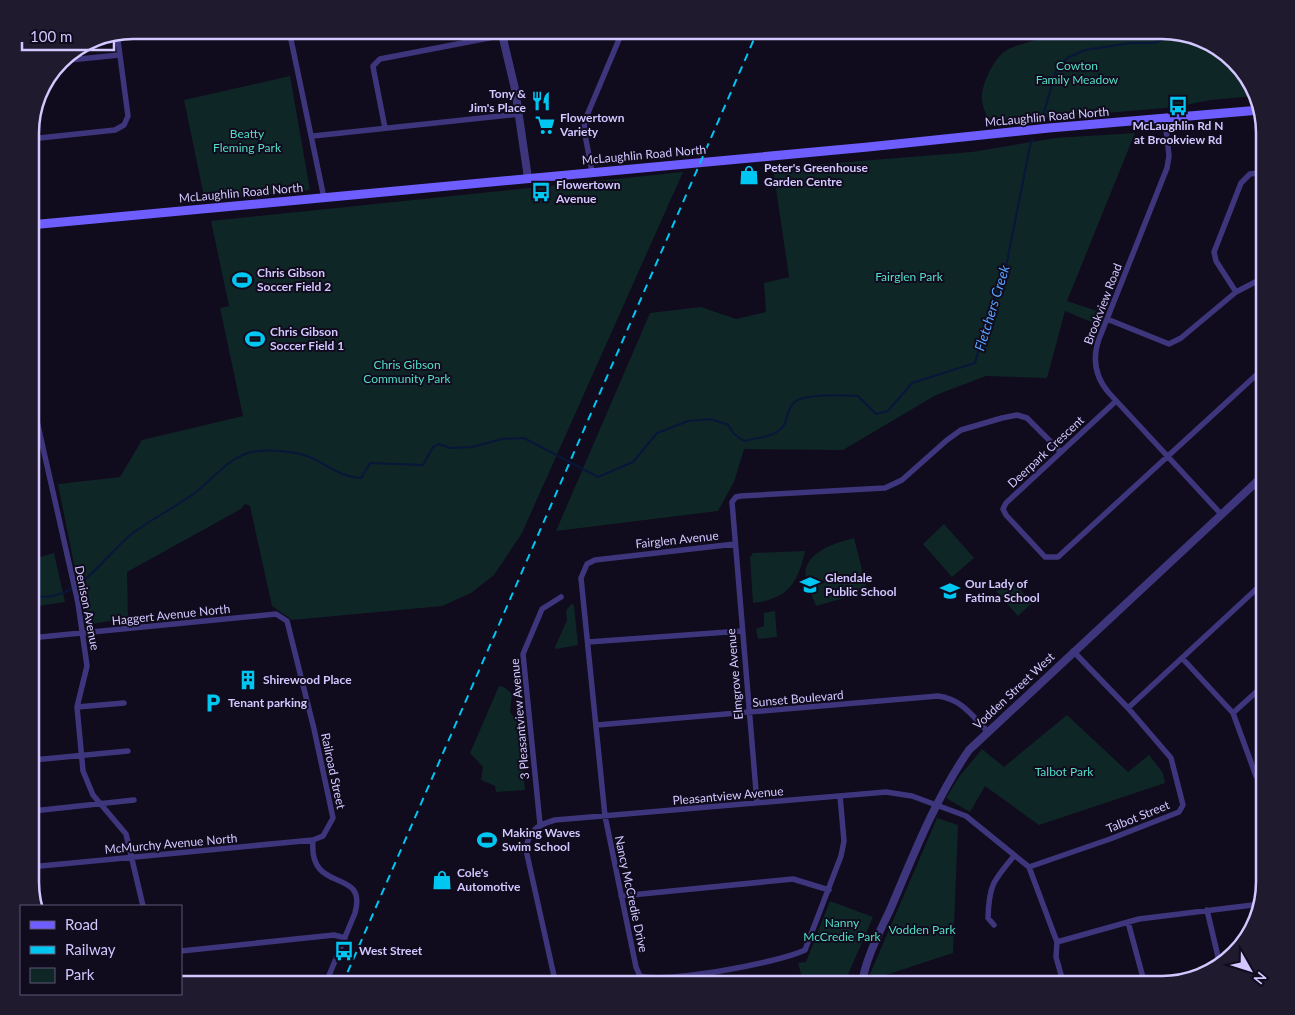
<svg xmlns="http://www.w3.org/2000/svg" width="1295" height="1015" font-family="Lato,sans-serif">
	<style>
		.green { fill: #0f2627 }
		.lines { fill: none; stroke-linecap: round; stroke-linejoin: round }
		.stream { stroke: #081639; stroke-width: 2 }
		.minor { stroke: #3e367c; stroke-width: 5.5 }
		.tertiary { stroke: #3e367c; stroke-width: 8 }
		.secondary { stroke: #6f5eff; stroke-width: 9 }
		.rail { stroke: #00c6f2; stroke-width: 2; stroke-dasharray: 8 6; stroke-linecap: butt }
		.labels { text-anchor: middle; stroke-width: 4; stroke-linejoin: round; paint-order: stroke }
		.park-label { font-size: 12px; fill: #54dec6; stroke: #100b1d }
		.poi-label { font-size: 12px; font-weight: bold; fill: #d2c7ff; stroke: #100b1d; text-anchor: start }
		.street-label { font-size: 12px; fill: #d2c7ff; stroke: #100b1d }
		.water-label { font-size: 14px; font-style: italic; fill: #55a3ff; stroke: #100b1d }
		.rim { fill: none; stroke: #d2c7ff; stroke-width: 2.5 }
	</style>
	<rect width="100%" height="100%" fill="#100b1d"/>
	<path class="green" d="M1067 30H1163L1196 36 1230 55 1255 87 1256 96 1210 100 1176 107 989 123C987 116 983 108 982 101 980 87 993 60 1004 52 1017 42 1050 39 1067 30Z
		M290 76 310 190 205 201 184 100Z
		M1135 133 1067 301 1100 312 1096 324 1065 311 1047 378 986 376 936 395 843 450 744 449 734 482 718 511 556 531 650 313 701 307 736 319 766 312 764 283 789 277 773 168 972 152 1055 138Z
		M683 172 522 533 494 575 471 593 442 606 292 620 272 606 250 506 245 504 241 509 127 572 128 618 86 625 58 484 120 477 142 440 243 416 220 308 229 306 211 221Z
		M944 524 974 558 952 577 923 544Z
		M854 538 866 585 862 593 816 606C813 597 808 589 806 580 800 553 835 543 854 538Z
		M805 551C798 583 788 599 753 603L750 557 753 553Z
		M54 553 65 602 30 607V560Z
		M1010 578 1032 603 1018 616 996 591Z
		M571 604 574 605 578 645 556 649 555 647 567 620 566 611Z
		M775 611 777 637 758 639 756 629 764 626V613Z
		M499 686 504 687 512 694 510 712 519 724 525 790 496 792 495 786 481 780 483 767 470 753Z
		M1067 715 1128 772 1149 755 1163 773 1165 783 1039 825 985 786 970 812 946 798 959 777 982 749 1004 767Z
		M937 818 958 825 953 953 867 981Z
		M830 901 873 917 849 972 846 985H804L798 963 806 962Z"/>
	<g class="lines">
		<path class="stream" d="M1042 119 1056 71 1067 58 1085 50 1131 43H1154L1168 37 1180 35 1220 49
			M30 597C38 597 46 597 53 596 87 589 107 553 133 533 153 518 176 507 196 492 213 479 230 456 252 452 269 449 296 451 312 458 329 466 341 477 361 478L370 463 423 465 433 447 439 444 450 448 472 447 502 439 524 438 598 477 633 462 657 433 688 421 711 419 728 425 734 434 744 441C756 438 777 437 784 425 788 417 787 408 796 401 807 394 844 395 858 396L876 414 888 411 912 383 975 363 990 308 1004 277 1030 146 1033 139"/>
		<path class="minor" d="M289 30 324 198
			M60 61 119 55
			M1165 120 1169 156 1167 168 1099 339C1092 359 1095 377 1109 393L1221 514
			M385 128 374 72 373 66 380 59 530 30
			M313 136 519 114
			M30 139 115 130 124 125 128 116 117 33
			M592 172 584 129 585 120 623 30
			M1236 292 1216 261 1214 252 1241 183 1250 174 1265 172
			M1107 319 1169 344 1181 338 1236 292 1265 277
			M30 390 78 603 87 666 77 707 83 771 93 795 126 834 143 906
			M1116 401 1006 503 1003 509 1006 515 1045 557H1058L1265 367
			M735 544 595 560 587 564 581 578 605 816 636 967 640 976C669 983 778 963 805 950L841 856 844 841 840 796
			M588 642 742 631
			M1182 658 1233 713 1256 776 1265 782
			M77 707 124 703
			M1128 708 1265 581
			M1233 713 1265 684
			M597 725 938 696C961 699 972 715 987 731
			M33 760 128 751
			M757 803 732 502 736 497 741 496 885 488 902 480 947 440 961 430 1002 418 1017 415 1027 418 1061 452
			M33 811 134 800
			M540 824 523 654 542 609 561 597
			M313 840C308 896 368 866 355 913L325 985
			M30 867 313 840 323 836 333 818 314 729 287 621 276 614 30 638
			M1029 867 1110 839 1179 812 1183 805 1171 758 1128 708 1073 651
			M621 896 793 879 829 890
			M1207 910 1220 965
			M1128 922 1145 985
			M994 925 988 918C989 885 993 881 1014 856
			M1057 942 1139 919 1261 904
			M181 951 334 935 345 938
			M556 985 526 850C528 831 537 825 555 820L886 792 912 796 966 816 1029 867 1057 942 1056 957 1064 985"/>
		<path class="tertiary" d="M501 30 515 89 528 178
			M862 985C864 962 880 931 890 910 913 856 935 799 969 750L1265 474"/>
		<path class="secondary" d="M30 225 868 147 1049 128 1260 110"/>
		<path class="rail" d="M342 985 758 30"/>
	</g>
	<defs>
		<symbol id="restaurant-bare" viewBox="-9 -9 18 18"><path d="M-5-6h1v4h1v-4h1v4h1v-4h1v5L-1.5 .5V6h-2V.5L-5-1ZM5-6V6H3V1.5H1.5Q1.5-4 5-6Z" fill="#00c6f2" stroke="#100b1d" stroke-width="2.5" paint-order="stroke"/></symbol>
		<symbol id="bus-bare" viewBox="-9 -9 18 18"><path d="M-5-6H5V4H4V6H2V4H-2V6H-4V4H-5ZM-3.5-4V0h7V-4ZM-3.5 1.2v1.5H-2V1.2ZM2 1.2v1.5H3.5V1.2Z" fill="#00c6f2" stroke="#100b1d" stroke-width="2.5" paint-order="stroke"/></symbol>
		<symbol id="supermarket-bare" viewBox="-9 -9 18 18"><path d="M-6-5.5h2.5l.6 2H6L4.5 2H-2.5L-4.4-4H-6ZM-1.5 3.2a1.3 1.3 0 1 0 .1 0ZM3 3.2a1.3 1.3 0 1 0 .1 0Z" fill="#00c6f2" stroke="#100b1d" stroke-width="2.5" paint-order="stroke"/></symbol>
		<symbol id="shop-bare" viewBox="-9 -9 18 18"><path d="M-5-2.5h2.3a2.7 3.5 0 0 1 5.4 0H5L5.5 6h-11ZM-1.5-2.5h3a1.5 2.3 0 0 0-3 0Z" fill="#00c6f2" stroke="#100b1d" stroke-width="2.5" paint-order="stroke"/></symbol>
		<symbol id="stadium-bare" viewBox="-9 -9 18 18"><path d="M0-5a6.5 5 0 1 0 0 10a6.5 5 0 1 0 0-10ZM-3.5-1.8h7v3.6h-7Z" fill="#00c6f2" stroke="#100b1d" stroke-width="2.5" paint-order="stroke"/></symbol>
		<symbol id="school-bare" viewBox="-9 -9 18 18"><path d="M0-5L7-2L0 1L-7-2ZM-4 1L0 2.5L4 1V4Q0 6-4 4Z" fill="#00c6f2" stroke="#100b1d" stroke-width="2.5" paint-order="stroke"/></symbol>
		<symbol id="building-bare" viewBox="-9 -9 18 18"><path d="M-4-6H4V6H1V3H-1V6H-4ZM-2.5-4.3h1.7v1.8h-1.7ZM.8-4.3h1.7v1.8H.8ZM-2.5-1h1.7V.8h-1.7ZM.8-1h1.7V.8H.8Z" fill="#00c6f2" stroke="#100b1d" stroke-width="2.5" paint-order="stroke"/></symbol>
		<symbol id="parking-bare" viewBox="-9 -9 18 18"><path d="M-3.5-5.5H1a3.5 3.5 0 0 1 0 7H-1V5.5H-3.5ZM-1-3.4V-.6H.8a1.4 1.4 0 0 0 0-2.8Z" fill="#00c6f2" stroke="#100b1d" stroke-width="2.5" paint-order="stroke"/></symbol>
	</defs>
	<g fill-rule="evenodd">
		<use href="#restaurant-bare" x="527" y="87" width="28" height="28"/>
		<use href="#bus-bare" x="1164" y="92" width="28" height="28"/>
		<use href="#supermarket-bare" x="531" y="111" width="28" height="28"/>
		<use href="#shop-bare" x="735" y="161" width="28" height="28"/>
		<use href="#bus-bare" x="527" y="178" width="28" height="28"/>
		<use href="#stadium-bare" x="228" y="266" width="28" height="28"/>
		<use href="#stadium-bare" x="241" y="325" width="28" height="28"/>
		<use href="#school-bare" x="796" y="571" width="28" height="28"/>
		<use href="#school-bare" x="936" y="577" width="28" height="28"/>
		<use href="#building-bare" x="234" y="666" width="28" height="28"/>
		<use href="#parking-bare" x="199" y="689" width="28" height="28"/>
		<use href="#stadium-bare" x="473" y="826" width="28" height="28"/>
		<use href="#shop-bare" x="428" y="866" width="28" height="28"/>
		<use href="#bus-bare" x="330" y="937" width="28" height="28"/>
	</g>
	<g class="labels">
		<g class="park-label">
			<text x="1077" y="70">Cowton<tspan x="1077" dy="14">Family Meadow</tspan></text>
			<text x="247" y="138">Beatty<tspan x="247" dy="14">Fleming Park</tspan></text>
			<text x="909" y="281">Fairglen Park</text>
			<text x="407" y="369">Chris Gibson<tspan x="407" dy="14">Community Park</tspan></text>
			<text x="1064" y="776">Talbot Park</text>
			<text x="842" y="927">Nanny<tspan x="842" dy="14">McCredie Park</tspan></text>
			<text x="922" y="934">Vodden Park</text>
		</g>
		<g class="poi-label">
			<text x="526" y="98" text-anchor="end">Tony &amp;<tspan x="526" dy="14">Jim's Place</tspan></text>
			<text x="560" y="122">Flowertown<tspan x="560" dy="14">Variety</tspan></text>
			<text x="1178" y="130" text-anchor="middle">McLaughlin Rd N<tspan x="1178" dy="14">at Brookview Rd</tspan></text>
			<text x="764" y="172">Peter's Greenhouse<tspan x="764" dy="14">Garden Centre</tspan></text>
			<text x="556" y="189">Flowertown<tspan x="556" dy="14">Avenue</tspan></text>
			<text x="257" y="277">Chris Gibson<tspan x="257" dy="14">Soccer Field 2</tspan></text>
			<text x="270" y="336">Chris Gibson<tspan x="270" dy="14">Soccer Field 1</tspan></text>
			<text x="825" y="582">Glendale<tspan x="825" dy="14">Public School</tspan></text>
			<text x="965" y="588">Our Lady of<tspan x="965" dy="14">Fatima School</tspan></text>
			<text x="263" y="684">Shirewood Place</text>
			<text x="228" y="707">Tenant parking</text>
			<text x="502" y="837">Making Waves<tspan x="502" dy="14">Swim School</tspan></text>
			<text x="457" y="877">Cole's<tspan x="457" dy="14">Automotive</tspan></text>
			<text x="359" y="955">West Street</text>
		</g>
		<g class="street-label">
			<text transform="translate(1047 117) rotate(-5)" y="4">McLaughlin Road North</text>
			<text transform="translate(644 155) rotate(-5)" y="4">McLaughlin Road North</text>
			<text transform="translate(241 193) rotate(-5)" y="4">McLaughlin Road North</text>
			<text transform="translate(1103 304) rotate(-69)" y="4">Brookview Road</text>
			<text transform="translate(1046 452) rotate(-43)" y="4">Deerpark Crescent</text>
			<text transform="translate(677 540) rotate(-6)" y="4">Fairglen Avenue</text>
			<text transform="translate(87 608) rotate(79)" y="4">Denison Avenue</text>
			<text transform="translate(171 615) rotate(-6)" y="4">Haggert Avenue North</text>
			<text transform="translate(735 674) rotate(-95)" y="4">Elmgrove Avenue</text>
			<text transform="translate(1014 691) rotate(-43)" y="4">Vodden Street West</text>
			<text transform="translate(798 699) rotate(-5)" y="4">Sunset Boulevard</text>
			<text transform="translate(520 719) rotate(-95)" y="4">3 Pleasantview Avenue</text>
			<text transform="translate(333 771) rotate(78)" y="4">Railroad Street</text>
			<text transform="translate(728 796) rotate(-5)" y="4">Pleasantview Avenue</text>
			<text transform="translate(1138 817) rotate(-22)" y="4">Talbot Street</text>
			<text transform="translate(171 844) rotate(-5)" y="4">McMurchy Avenue North</text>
			<text transform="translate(631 894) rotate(78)" y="4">Nancy McCredie Drive</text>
		</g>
		<g class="water-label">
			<text transform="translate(992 308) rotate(-73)" y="5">Fletchers Creek</text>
		</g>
	</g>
	<path d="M0 0H1295V1015H0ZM133 39H1162A94 94 0 0 1 1256 133V882A94 94 0 0 1 1162 976H133A94 94 0 0 1 39 882V133A94 94 0 0 1 133 39Z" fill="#201a2f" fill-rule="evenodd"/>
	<path class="rim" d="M133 39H1162A94 94 0 0 1 1256 133V882A94 94 0 0 1 1162 976H133A94 94 0 0 1 39 882V133A94 94 0 0 1 133 39Z"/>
	<rect x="20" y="905" width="162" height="90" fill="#100b1d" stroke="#5e5677"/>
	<rect x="30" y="921" width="25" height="8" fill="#6f5eff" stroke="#5e5677"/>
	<text x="65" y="930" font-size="15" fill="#d2c7ff">Road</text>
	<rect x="30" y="946" width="25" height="8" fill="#00c6f2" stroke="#5e5677"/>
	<text x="65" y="955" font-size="15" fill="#d2c7ff">Railway</text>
	<rect x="30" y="968" width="25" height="15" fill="#0f2627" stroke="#5e5677"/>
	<text x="65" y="980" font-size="15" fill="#d2c7ff">Park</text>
	<g transform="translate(1250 970) rotate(129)" stroke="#100b1d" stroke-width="4" paint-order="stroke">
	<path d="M0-4L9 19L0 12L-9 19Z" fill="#d2c7ff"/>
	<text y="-8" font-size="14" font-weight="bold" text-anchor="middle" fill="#d2c7ff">N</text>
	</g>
	<path d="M22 42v8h92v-8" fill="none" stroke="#d2c7ff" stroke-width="2.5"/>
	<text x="30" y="42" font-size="15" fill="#d2c7ff" stroke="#100b1d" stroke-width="4" paint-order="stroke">100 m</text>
</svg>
